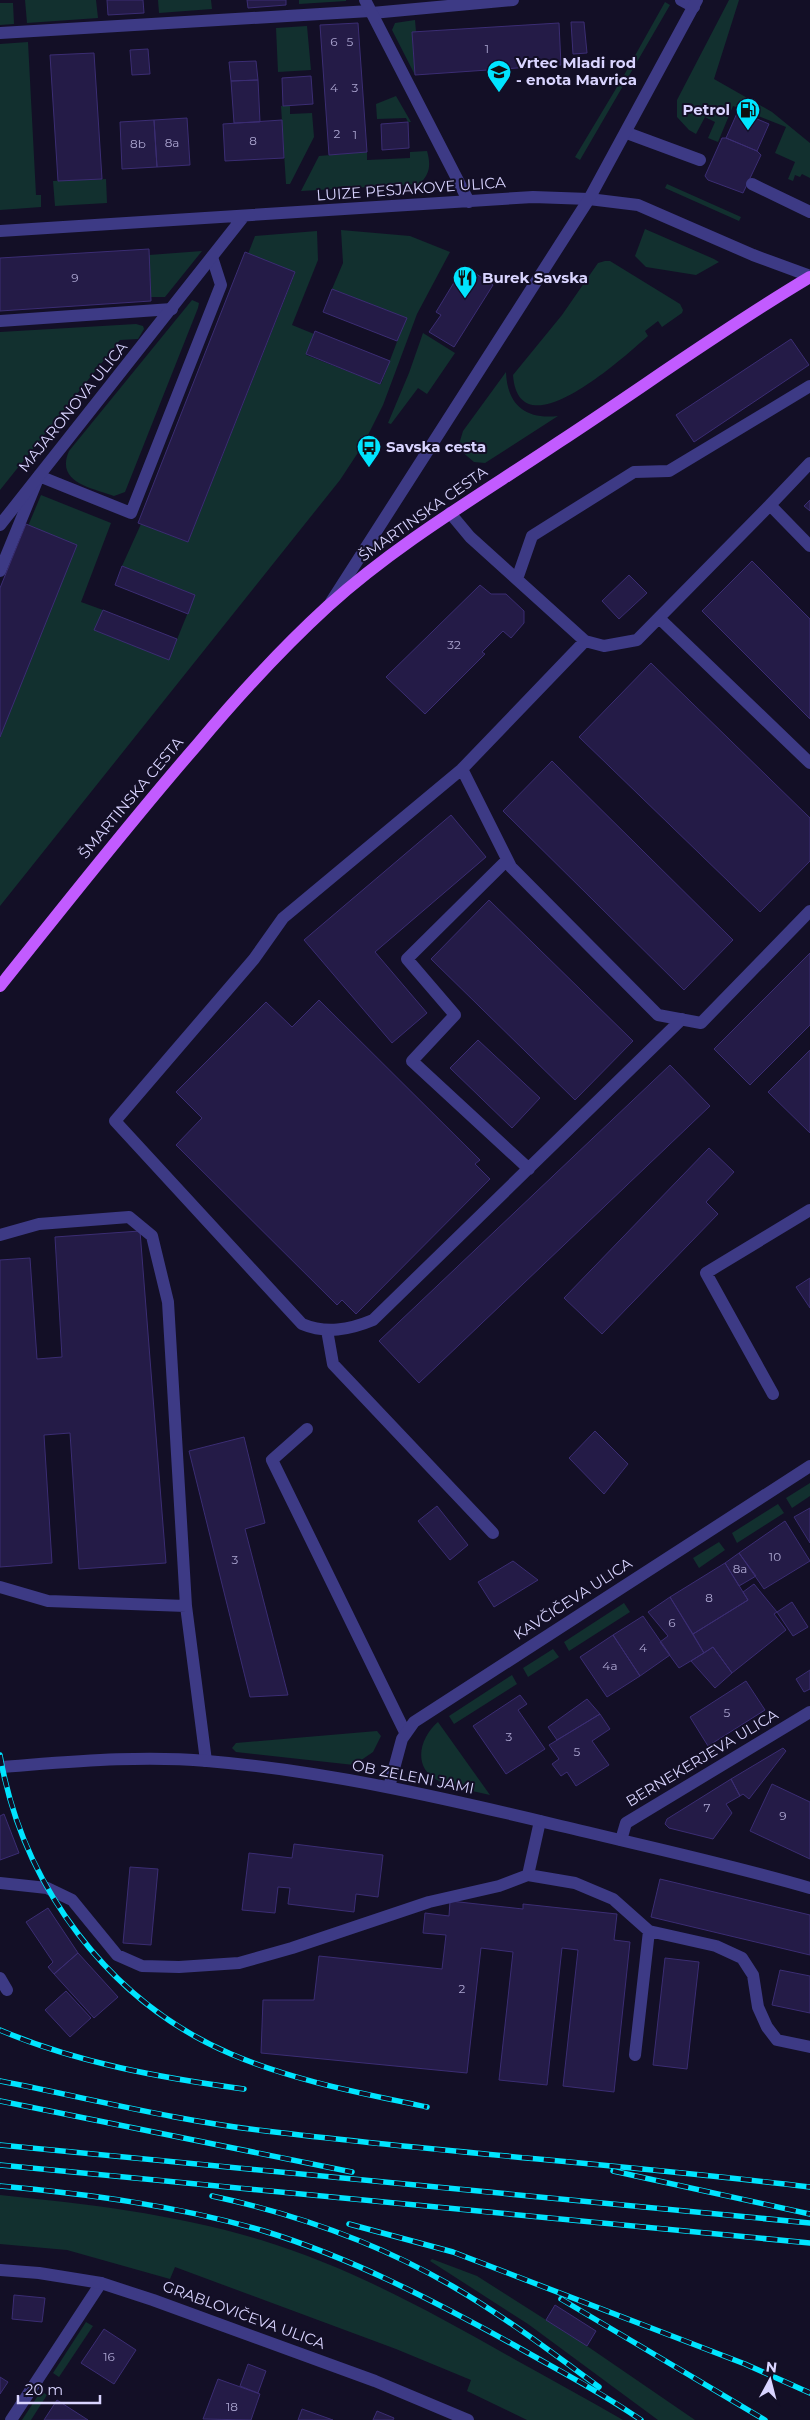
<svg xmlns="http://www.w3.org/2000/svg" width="810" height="2420" font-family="Montserrat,sans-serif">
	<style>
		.green { fill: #12302f }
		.building { fill: #241b47; stroke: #3b2d73 }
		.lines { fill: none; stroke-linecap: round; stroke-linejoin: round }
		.service { stroke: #3d3a85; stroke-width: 12 }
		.minor { stroke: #3d3a85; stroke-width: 12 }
		.tertiary { stroke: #3d3a85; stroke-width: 12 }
		.primary { stroke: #c25bff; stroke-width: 12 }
		.rail-casing { stroke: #00e5ff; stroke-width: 5.5 }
		.rail { stroke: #130f26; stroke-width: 4; stroke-dasharray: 11; stroke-linecap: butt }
		.labels { text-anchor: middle; stroke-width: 4; stroke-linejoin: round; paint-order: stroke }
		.number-label { font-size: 12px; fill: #aca6d1 }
		.poi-label { font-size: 15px; font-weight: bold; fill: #d9d4ff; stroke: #130f26; text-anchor: start }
		.street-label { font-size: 15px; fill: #d9d4ff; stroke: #130f26 }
	</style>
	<rect width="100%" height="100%" fill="#130f26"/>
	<path class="green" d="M25 0H96L98 18 27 23Z
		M158 0H211L212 9 159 13Z
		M299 0H346V1L299 4Z
		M729 0H739L714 79 772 112 810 143V178L802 174 800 177 795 175 793 181 788 179 795 162 775 153 786 127 733 106 718 142 708 138 715 122 705 117 696 134 689 130 677 117V100Z
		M665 2 670 5 580 160 575 157 623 77Z
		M0 3H13L14 24 0 25Z
		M415 20 416 32 412 33 415 75 392 30 395 23Z
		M307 26 311 70 278 72 276 28Z
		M28 42 36 195H41V207L0 210V44Z
		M396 96 411 122H408L406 118 377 119 376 104Z
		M281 106H290V114L312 113 314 137 290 184H286Z
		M427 151C431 165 430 175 419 184L301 191 319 156 367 152V160L410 158V152Z
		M106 179 107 203 55 206 53 181Z
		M667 184 741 217 739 221 665 188Z
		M645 229 714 259 719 262 696 275 646 267 635 256Z
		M341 230 410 236 450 252 417 314 383 405 363 445 340 480 0 906V737L28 526 41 495 111 523 81 602 103 610 95 630 169 659 195 595 122 566 141 524 188 542 295 273 248 254 255 236 317 231 318 260 292 325 314 334 306 355 381 384 406 318 332 289 343 263Z
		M202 251 165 297H151L149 255Z
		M605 261H610L680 304 683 310 682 313 662 327 658 321 645 331 648 336C625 356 519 454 513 375L562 315 598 263Z
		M192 300 199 303 198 308 125 492 114 496C92 488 55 483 69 451Z
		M136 324 143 326 144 329 138 339 120 340 0 490V332Z
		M423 333 455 353 427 394 418 388 391 424 388 423 409 373Z
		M506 372C507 404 525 420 558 416L485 463 474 462 461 451 460 441 463 431Z
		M810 1483V1496L792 1508 786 1498Z
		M778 1504 784 1513 737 1543 732 1533Z
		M719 1542 725 1550 699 1568 693 1558Z
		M624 1603 630 1612 569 1651 564 1642Z
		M553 1649 559 1657 528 1677 523 1668Z
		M512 1675 517 1684 454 1724 449 1716Z
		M438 1722 490 1795C473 1791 453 1788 437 1780 412 1767 420 1737 438 1722Z
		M377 1731 381 1736 373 1752 354 1765 236 1752 232 1748 236 1743Z
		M0 2195C88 2204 175 2214 261 2240 350 2267 433 2313 514 2359 550 2379 587 2399 623 2420H527L467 2391 471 2380 396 2349 175 2267 170 2279 67 2250 0 2244Z
		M432 2259 477 2276 587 2346 695 2420H658L528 2324 430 2261Z
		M86 2322 93 2326 59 2377 53 2373Z
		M41 2391 47 2395 31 2420H22Z"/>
	<path class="building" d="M107 0H143L144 13 108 15Z
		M247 0H286V5L248 8Z
		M571 22H584L587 53 573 54Z
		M358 23 367 152 329 155 320 25Z
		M559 23 561 65 415 75 412 32Z
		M148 49 150 74 132 75 130 50Z
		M94 53 102 179 58 181 50 55Z
		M256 61 258 80 231 81 229 62Z
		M311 76 313 104 283 106 282 78Z
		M258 80 260 122 234 123 231 81Z
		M738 111 769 124 757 151 726 138Z
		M187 118 190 165 157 167 154 120Z
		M154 120 157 167 122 169 120 122Z
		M282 120 284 158 225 161 223 124Z
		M408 122 409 148 382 150 381 124Z
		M722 138H726L757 151 761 155 743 193 708 180 705 176Z
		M149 249 151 301 0 311V258Z
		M245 252 295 272 188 542 138 523Z
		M464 266 493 285 454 347 429 332 441 315 436 312Z
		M332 289 407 318 397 341 323 312Z
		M315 331 390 361 380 384 306 354Z
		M791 339 809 365 694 442 676 415Z
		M810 500V511L804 506Z
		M26 524 77 545 0 737V588Z
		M752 561 810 619V719L702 611Z
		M122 566 195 595 188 614 115 585Z
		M629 575 647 593 619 619 602 601Z
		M480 585 491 594H506L524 611V623L511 638 503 631 482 652 485 654 425 714 386 677Z
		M103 610 177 639 169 660 94 630Z
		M651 663 810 818V861L760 912 579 737Z
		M552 761 733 940 684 990 503 811Z
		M451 815 486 857 375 952 427 1013 392 1043 304 940Z
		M489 900 633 1041 575 1100 431 959Z
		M810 953V1025L750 1085 714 1049Z
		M319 1000 480 1160 475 1164 490 1179 356 1314 342 1300 337 1305 176 1145 202 1118 176 1092 266 1002 292 1027Z
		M478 1040 540 1098 512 1128 450 1068Z
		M810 1050V1133L768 1092Z
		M670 1065 710 1106 419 1383 379 1341Z
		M709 1148 734 1172 706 1202 718 1214 602 1334 564 1298Z
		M140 1231 166 1563 79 1569 70 1433 44 1435 52 1563 0 1567V1260L30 1258 37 1359 62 1357 55 1237Z
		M810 1278V1308L796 1287Z
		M595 1431 628 1464 604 1494 569 1458Z
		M244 1437 265 1523 245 1529 288 1695 250 1697 189 1451Z
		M437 1506 468 1545 450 1560 418 1521Z
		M810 1508V1543L794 1517Z
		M785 1521 810 1561 764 1589 739 1553Z
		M739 1553 756 1576 739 1586 725 1563Z
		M513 1561 538 1580 494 1607 478 1582Z
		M725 1563 748 1600 693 1634 670 1597Z
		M754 1584 777 1612 774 1614 786 1630 732 1673 713 1647 704 1653 693 1634 748 1600 743 1592Z
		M670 1597 704 1653 679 1668 660 1642 668 1636 648 1612Z
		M792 1602 808 1627 793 1636 777 1612Z
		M643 1616 670 1655 640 1676 613 1635Z
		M613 1635 640 1676 607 1697 580 1657Z
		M713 1647 732 1673 715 1688 691 1661Z
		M810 1670V1689L804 1692 796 1679Z
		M746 1681 765 1710 708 1746 690 1717Z
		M520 1695 527 1704 518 1710 545 1749 506 1774 473 1726Z
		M587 1699 600 1714 557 1740 548 1727Z
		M600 1714 610 1729 592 1741 609 1765 576 1786 567 1772 561 1776 552 1764 559 1759 549 1745Z
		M783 1748 786 1751 749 1799 743 1794 740 1796 731 1779Z
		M731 1779 740 1796 726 1804 732 1813 713 1839 669 1828 665 1824 667 1819Z
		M772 1784 810 1802V1859L750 1831Z
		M4 1814 19 1853 0 1860V1816Z
		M294 1844 383 1855 378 1897 356 1894 354 1912 288 1904 290 1888 278 1887 275 1913 242 1910 249 1853 292 1858Z
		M130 1867 158 1869 151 1945 123 1943Z
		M660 1879 810 1915V1955L651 1917Z
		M450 1901 523 1909V1904L617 1914 614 1940 630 1942 614 2092 563 2086 578 1950 562 1948 547 2085 499 2080 513 1952 481 1948 467 2073 261 2053 263 2000H314L319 1956 442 1969 446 1935 423 1933 425 1913 449 1916Z
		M48 1908 78 1953 54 1974 48 1967 53 1962 26 1922Z
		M78 1953 118 1997 94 2018 54 1974Z
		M665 1958 699 1962 687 2069 653 2065Z
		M780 1970 810 1976V2013L772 2005Z
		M66 1991 91 2018 70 2037 45 2010Z
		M14 2295 45 2298 42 2322 12 2319Z
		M555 2305 596 2331 587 2346 546 2320Z
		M104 2329 136 2350 114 2384 81 2363Z
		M248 2364 266 2371 258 2393 240 2386Z
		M0 2377 8 2382 0 2394Z
		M218 2379 260 2394 251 2420 203 2419Z
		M57 2400 88 2420H44Z
		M302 2409 333 2420H298Z
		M377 2411 394 2418 393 2420H373Z"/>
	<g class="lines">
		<path class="service" d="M681 0 694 7
			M372 13 513 0
			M0 33 370 11
			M627 133 700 160
			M752 184 810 212
			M0 321 172 309
			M770 505 810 463
			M450 513 470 537 585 641 604 646 637 640 770 505 810 546
			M0 571 39 476 131 513 221 285 212 257
			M517 579 532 536 634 472 669 471 810 386
			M659 618 810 763
			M585 641 462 769 511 867 658 1015 701 1023 810 911
			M462 769 283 918 254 959 115 1121 302 1324C326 1334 349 1330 373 1320L682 1019
			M507 860 407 959 455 1015 412 1061 529 1169
			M0 1235 39 1224 129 1217 152 1236 168 1302 186 1606
			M327 1330 333 1364 493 1533
			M773 1394 706 1273 810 1210
			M307 1429 272 1460 405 1732
			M0 1587 48 1601 186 1606 206 1761
			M540 1821 528 1875 575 1883 613 1899 649 1931 716 1946 742 1958 753 1975 758 2007 767 2027 777 2040 810 2047
			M0 1883 47 1888 72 1900 117 1955 142 1966 179 1967 239 1963 292 1948 429 1902 499 1886 528 1875
			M0 1978 7 1990
			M635 2055 649 1931"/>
		<path class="minor" d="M365 0 469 202
			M0 231 533 197 589 199 638 205 753 255 810 276
			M0 525 244 216
			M389 1787 402 1739 414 1722 810 1466
			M621 1840 626 1823 810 1712
			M11 2420 101 2283"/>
		<path class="tertiary" d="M331 602 589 199 697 0
			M0 1767C69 1762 138 1755 207 1761 327 1771 444 1798 561 1826 644 1846 728 1864 810 1888
			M0 2270 39 2273 101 2283 153 2300 375 2381 468 2420"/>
		<path class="primary" d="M0 986C65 905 129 823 197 745 238 696 281 649 328 606 399 542 480 495 559 442 643 387 724 328 810 277"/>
		<defs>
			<path id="rail" d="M0 1755C22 1885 109 2002 231 2054 294 2081 361 2093 427 2107
				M0 2030C77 2063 162 2078 244 2089
				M0 2081C88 2098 177 2121 266 2131 447 2153 629 2165 810 2187
				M0 2101 352 2172
				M0 2145 810 2223
				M0 2165 810 2243
				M613 2171 810 2214
				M0 2186C89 2194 178 2206 264 2231 352 2258 434 2301 514 2345 556 2369 601 2392 641 2420
				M212 2196C296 2214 378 2243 452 2286 504 2316 551 2352 599 2387
				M349 2224 453 2252 745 2364 810 2393
				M561 2299 765 2420"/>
		</defs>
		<use href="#rail" class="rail-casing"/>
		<use href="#rail" class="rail"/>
	</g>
	<defs>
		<symbol id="school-pin" viewBox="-11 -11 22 30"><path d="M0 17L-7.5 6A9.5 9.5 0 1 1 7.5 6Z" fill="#00e5ff" stroke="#130f26"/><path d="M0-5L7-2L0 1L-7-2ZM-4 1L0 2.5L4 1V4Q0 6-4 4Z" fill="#111"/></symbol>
		<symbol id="fuel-pin" viewBox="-11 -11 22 30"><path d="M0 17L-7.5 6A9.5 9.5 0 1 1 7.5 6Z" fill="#00e5ff" stroke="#130f26"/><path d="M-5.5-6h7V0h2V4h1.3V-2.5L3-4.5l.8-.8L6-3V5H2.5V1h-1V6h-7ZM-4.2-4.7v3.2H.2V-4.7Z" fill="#111"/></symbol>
		<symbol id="restaurant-pin" viewBox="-11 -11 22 30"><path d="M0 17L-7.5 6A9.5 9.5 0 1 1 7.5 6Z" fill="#00e5ff" stroke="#130f26"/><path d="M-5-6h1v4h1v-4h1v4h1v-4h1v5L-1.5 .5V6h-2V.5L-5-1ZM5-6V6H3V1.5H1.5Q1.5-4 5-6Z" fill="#111"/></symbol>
		<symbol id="bus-pin" viewBox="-11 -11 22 30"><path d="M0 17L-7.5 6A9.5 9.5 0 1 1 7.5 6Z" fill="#00e5ff" stroke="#130f26"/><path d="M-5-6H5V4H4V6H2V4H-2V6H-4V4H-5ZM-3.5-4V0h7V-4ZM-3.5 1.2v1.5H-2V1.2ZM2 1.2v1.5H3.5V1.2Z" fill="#111"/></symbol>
	</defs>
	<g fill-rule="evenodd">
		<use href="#school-pin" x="485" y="58" width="28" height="38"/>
		<use href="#fuel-pin" x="734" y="96" width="28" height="38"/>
		<use href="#restaurant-pin" x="451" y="264" width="28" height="38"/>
		<use href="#bus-pin" x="355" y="433" width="28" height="38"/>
	</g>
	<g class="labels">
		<g class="number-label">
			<text x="334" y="46">6</text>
			<text x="350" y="46">5</text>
			<text x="487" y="53">1</text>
			<text x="334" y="92">4</text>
			<text x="355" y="92">3</text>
			<text x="337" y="138">2</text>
			<text x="355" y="139">1</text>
			<text x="253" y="145">8</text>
			<text x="172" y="147">8a</text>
			<text x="138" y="148">8b</text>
			<text x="75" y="282">9</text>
			<text x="454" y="649">32</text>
			<text x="775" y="1561">10</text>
			<text x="235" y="1564">3</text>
			<text x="740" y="1573">8a</text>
			<text x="709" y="1602">8</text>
			<text x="672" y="1627">6</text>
			<text x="643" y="1652">4</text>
			<text x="610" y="1670">4a</text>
			<text x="727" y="1717">5</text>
			<text x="509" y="1741">3</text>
			<text x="577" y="1756">5</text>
			<text x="707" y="1812">7</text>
			<text x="783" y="1820">9</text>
			<text x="462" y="1993">2</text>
			<text x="109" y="2361">16</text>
			<text x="232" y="2411">18</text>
		</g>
		<g class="poi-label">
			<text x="516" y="68">Vrtec Mladi rod<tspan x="516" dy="17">- enota Mavrica</tspan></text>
			<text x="730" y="115" text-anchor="end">Petrol</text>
			<text x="482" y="283">Burek Savska</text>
			<text x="386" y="452">Savska cesta</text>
		</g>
		<g class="street-label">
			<text transform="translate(411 189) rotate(-4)" y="5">LUIZE PESJAKOVE ULICA</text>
			<text transform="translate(73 407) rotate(-51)" y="5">MAJARONOVA ULICA</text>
			<text transform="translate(423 514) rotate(-35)" y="5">ŠMARTINSKA CESTA</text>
			<text transform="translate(131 798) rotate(-50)" y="5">ŠMARTINSKA CESTA</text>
			<text transform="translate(573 1599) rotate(-33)" y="5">KAVČIČEVA ULICA</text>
			<text transform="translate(702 1758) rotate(-31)" y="5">BERNEKERJEVA ULICA</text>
			<text transform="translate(413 1777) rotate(11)" y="5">OB ZELENI JAMI</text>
			<text transform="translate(244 2315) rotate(20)" y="5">GRABLOVIČEVA ULICA</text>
		</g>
	</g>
	<g transform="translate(770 2380) rotate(7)" stroke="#130f26" stroke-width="4" paint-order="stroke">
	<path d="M0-4L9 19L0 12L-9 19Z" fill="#d9d4ff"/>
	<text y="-8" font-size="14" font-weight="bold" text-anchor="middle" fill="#d9d4ff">N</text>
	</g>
	<path d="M18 2395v8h82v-8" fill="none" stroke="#d9d4ff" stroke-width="2.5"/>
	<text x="25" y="2395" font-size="15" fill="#d9d4ff" stroke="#130f26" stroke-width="4" paint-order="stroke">20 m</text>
</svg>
